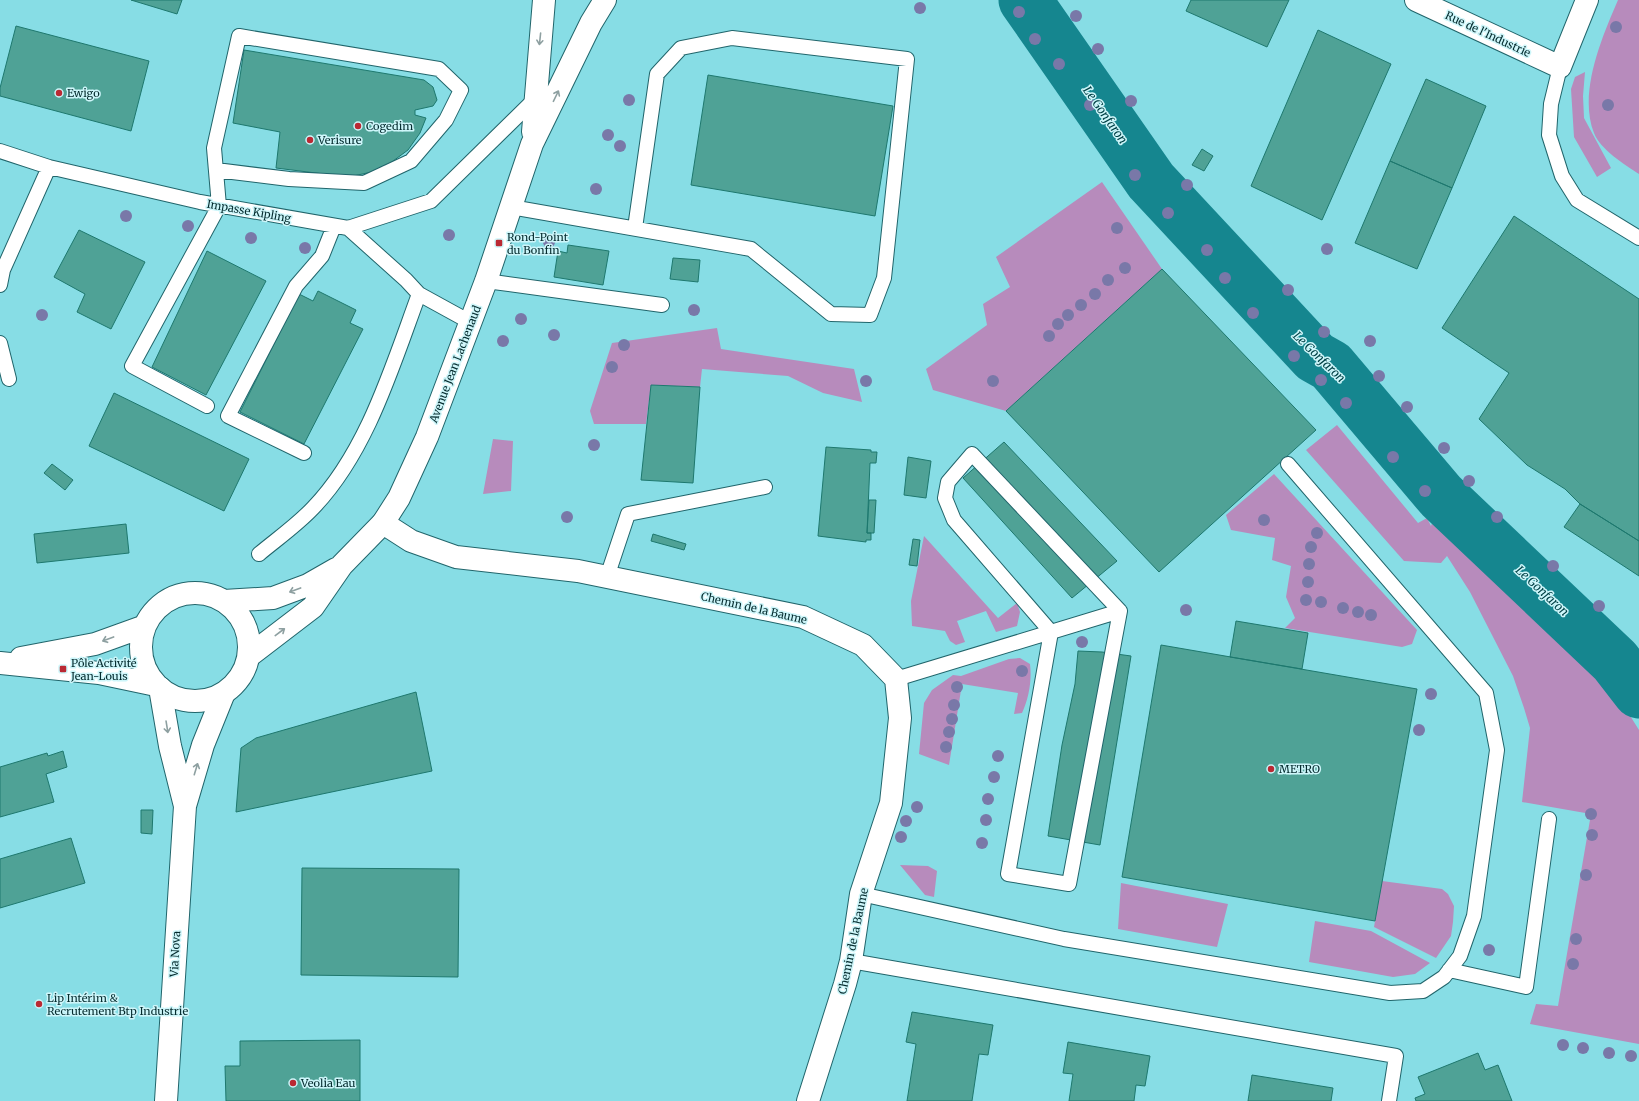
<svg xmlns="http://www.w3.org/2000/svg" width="1639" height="1101" font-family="Merriweather,serif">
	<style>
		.green { fill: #b78bbc }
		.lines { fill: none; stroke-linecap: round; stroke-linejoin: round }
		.river { stroke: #15868f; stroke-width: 53 }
		.building { fill: #4fa296; stroke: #1e786e }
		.service-casing { stroke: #21656b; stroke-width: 16 }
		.minor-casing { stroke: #21656b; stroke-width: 24 }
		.tertiary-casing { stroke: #21656b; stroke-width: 24 }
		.service { stroke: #fff; stroke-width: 14 }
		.minor { stroke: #fff; stroke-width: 22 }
		.tertiary { stroke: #fff; stroke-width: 22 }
		.tree { fill: #7978a8 }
		.oneway { stroke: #8ea0a1 }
		.poi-dot { fill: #ba2933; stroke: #cef6fa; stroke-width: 1.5 }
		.labels { text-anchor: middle; stroke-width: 3; stroke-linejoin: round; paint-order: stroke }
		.street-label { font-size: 11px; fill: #042b2e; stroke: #cef6fa }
		.poi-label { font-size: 11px; fill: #042b2e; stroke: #cef6fa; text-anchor: start }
		.water-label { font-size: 12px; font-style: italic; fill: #004045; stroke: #cef6fa }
	</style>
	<rect width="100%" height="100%" fill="#87dde5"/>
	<path class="green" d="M1618 0H1639V174C1625 165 1600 149 1594 133 1578 93 1602 37 1618 0Z
		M1585 72 1583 96 1584 118 1611 168 1597 177 1574 137 1571 89 1575 77Z
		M1102 182 1162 269 1006 411 933 390 926 369 987 325 983 304 1010 287 996 257Z
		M717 328 721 349 854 369 862 402 823 393 788 376 702 369 700 387 651 385 646 424H594L590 411 612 343Z
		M1337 425 1418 523 1427 518 1431 526 1438 506 1607 679 1639 730V1044L1530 1024 1536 1004 1558 1006 1591 814 1522 802 1530 728 1524 708 1513 676 1470 592 1447 556 1441 563 1404 561 1306 450Z
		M493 439 513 441 511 491 483 494Z
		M1274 474 1417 630 1412 644 1402 647 1285 628 1295 618 1286 597 1291 566 1272 560 1275 538 1231 530 1226 515Z
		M924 536 998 618 1017 603 1020 612 1017 626 996 632 986 611 957 621 965 642 956 645 950 641 945 631 912 626 911 601Z
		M1020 658 1030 664C1032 680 1029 698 1022 713L1014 714 1018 693 962 684 949 765 919 754 924 703 932 690 953 675 961 676 1009 659Z
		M900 865 928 866 937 871 934 897 925 895Z
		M1382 881 1442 889 1448 894 1454 906 1453 922 1451 936 1436 958 1374 927Z
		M1121 883 1228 904 1217 947 1118 929Z
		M1315 921 1371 931 1430 963 1415 974 1393 977 1309 962Z"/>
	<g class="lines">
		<path class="river" d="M1025 0 1151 181 1315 357 1331 366 1441 496 1615 661 1639 692"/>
	</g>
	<path class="building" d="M131 0H182L177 14Z
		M1191 0H1289L1267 47 1186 11Z
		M16 26 149 61 131 131 0 96V88Z
		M1318 30 1391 64 1322 220 1251 186Z
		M244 50 424 80 433 87 437 100 433 106 415 110V115L426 118 420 133 408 150 389 164 372 172 348 177 276 168 280 132 233 123Z
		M708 75 893 106 875 216 691 185Z
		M1426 79 1486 106 1452 188 1390 161Z
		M1202 149 1213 156 1204 171 1192 165Z
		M1390 161 1452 188 1417 269 1355 243Z
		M1514 216 1639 299V541L1580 504 1565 489 1527 465 1479 419 1509 373 1442 328Z
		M79 230 145 262 111 329 77 312 85 294 54 277Z
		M568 245 609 251 603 285 554 277 558 251 567 253Z
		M207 251 266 281 206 395 152 367Z
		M673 258 700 260 698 282 670 279Z
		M1162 269 1316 430 1159 572 1006 411Z
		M318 291 356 310 350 323 363 329 304 444 240 412 299 294 313 301Z
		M651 385 700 387 693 483 641 480Z
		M114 393 249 459 224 511 89 446Z
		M1004 442 1117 561 1072 598 963 478Z
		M826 447 871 450V452H877L876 463H870L867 533H871V540H866V542L818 536Z
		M908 457 931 461 926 498 904 495Z
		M52 464 73 480 65 490 44 473Z
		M869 500H876L874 533H867Z
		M1580 504 1639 541V576L1564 527Z
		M126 524 129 553 37 563 34 534Z
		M653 534 686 544 684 550 651 541Z
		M913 539 920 540 917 566 909 565Z
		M1236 621 1308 633 1302 669 1230 657Z
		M1161 645 1417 689 1375 921 1122 877Z
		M1078 651 1102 652 1131 656 1100 845 1048 836 1062 745 1075 684Z
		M416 692 432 771 236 812 241 748 256 738Z
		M63 751 67 767 46 774 54 802 0 817V767L47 753 48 756Z
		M141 810H153L152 834 141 833Z
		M71 838 85 883 0 908V859Z
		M302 868 459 869 458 977 301 975Z
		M912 1012 993 1025 988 1055 979 1054 972 1101H907L916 1044 906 1042Z
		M360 1040V1101H226L225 1066H240V1041Z
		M1068 1042 1150 1056 1145 1086 1136 1085 1134 1101H1069L1073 1074 1063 1073Z
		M1478 1053 1485 1070 1498 1065 1512 1101H1416L1415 1098 1425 1094 1418 1077Z
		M1252 1075 1333 1088 1331 1101H1248Z"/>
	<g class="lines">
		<defs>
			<path id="service" d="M1560 67 1551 104 1549 135 1562 176 1577 200 1639 238
				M0 151 49 167 200 202 348 228 406 280 419 294 470 322
				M511 207 751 249 831 314 870 315 884 278 907 59 732 38 681 48 657 74 635 228
				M348 228 431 201 535 99
				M486 281 662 305
				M0 285 3 270 49 167
				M0 343 9 379
				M207 406 132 366 219 206 214 148 239 36 439 69 461 90 446 120 411 161 364 183 289 179 216 170
				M304 453 228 416 296 286 322 256 334 226
				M972 454 1120 611 1069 884 1008 874 1051 632 954 520 945 498 948 482Z
				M259 554C277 539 297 525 313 508 367 452 392 367 419 294
				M607 577 628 514 765 487
				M896 679 1120 611
				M861 894 1064 939 1390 993 1423 991 1444 977 1460 956 1474 916 1497 750 1486 693 1288 464
				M851 961 1396 1056 1389 1101
				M1449 970 1526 987 1549 819"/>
			<path id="minor" d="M1416 0 1560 67 1587 0
				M383 523 411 541 456 557 578 571 803 617 863 645 896 679 900 718 891 803 861 894 851 961 845 984 808 1101
				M160 688 170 746 185 806
				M166 1101 185 806 203 745 224 693"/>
			<path id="tertiary" d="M533 132 544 0
				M141 647a54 54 0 1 1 108 0a54 54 0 1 1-108 0Z
				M224 601 273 598 308 585 336 569
				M249 656 313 607 342 565 383 523 399 498 427 437 486 281 532 144 591 23 605 0
				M21 658 95 644 145 626
				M0 663 99 673 156 685"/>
		</defs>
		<use href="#service" class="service-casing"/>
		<use href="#minor" class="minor-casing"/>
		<use href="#tertiary" class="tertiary-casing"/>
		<use href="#service" class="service"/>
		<use href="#minor" class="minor"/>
		<use href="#tertiary" class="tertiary"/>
	</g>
	<g class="tree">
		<circle cx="920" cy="8" r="6"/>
		<circle cx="1019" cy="12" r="6"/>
		<circle cx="1076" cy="16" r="6"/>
		<circle cx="1616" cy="27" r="6"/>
		<circle cx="1035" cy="39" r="6"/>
		<circle cx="1098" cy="49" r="6"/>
		<circle cx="1059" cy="64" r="6"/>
		<circle cx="629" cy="100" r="6"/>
		<circle cx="1131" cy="101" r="6"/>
		<circle cx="1090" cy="105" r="6"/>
		<circle cx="1608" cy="105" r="6"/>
		<circle cx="608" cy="135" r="6"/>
		<circle cx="620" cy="146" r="6"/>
		<circle cx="1135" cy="175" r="6"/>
		<circle cx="1187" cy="185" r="6"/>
		<circle cx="596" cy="189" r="6"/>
		<circle cx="1168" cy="213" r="6"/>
		<circle cx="126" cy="216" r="6"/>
		<circle cx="188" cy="226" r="6"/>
		<circle cx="1117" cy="228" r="6"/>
		<circle cx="449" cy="235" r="6"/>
		<circle cx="251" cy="238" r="6"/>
		<circle cx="549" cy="242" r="6"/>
		<circle cx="305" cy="248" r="6"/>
		<circle cx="1327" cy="249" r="6"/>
		<circle cx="1207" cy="250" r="6"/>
		<circle cx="1125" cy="268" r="6"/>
		<circle cx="1225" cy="278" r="6"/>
		<circle cx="1108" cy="280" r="6"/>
		<circle cx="1288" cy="290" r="6"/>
		<circle cx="1095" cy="294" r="6"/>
		<circle cx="1081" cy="305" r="6"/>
		<circle cx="694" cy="310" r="6"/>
		<circle cx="1253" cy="313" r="6"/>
		<circle cx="42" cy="315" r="6"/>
		<circle cx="1068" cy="315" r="6"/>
		<circle cx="521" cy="319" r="6"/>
		<circle cx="1058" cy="324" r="6"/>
		<circle cx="1324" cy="332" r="6"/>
		<circle cx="554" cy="335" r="6"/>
		<circle cx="1049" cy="336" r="6"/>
		<circle cx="503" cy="341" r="6"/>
		<circle cx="1370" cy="341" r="6"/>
		<circle cx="624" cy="345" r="6"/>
		<circle cx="1294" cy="356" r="6"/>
		<circle cx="612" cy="367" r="6"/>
		<circle cx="1379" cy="376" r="6"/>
		<circle cx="1321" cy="380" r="6"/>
		<circle cx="866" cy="381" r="6"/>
		<circle cx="993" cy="381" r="6"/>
		<circle cx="1346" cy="403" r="6"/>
		<circle cx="1407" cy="407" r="6"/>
		<circle cx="594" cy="445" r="6"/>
		<circle cx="1444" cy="448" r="6"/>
		<circle cx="1393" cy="457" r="6"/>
		<circle cx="1469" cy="481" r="6"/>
		<circle cx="1425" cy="491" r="6"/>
		<circle cx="567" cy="517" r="6"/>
		<circle cx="1497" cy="517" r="6"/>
		<circle cx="1264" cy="520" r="6"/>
		<circle cx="1317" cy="533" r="6"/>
		<circle cx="1311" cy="547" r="6"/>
		<circle cx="1309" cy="564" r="6"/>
		<circle cx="1553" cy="566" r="6"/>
		<circle cx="1308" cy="582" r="6"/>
		<circle cx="1306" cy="600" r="6"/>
		<circle cx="1321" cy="602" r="6"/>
		<circle cx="1599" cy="606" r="6"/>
		<circle cx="1343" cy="608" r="6"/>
		<circle cx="1186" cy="610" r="6"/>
		<circle cx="1358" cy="612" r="6"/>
		<circle cx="1371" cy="615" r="6"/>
		<circle cx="1082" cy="642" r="6"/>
		<circle cx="1022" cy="671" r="6"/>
		<circle cx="957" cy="687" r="6"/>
		<circle cx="1431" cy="694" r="6"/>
		<circle cx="954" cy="705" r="6"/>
		<circle cx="952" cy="719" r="6"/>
		<circle cx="1419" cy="730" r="6"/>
		<circle cx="949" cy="732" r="6"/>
		<circle cx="946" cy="747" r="6"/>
		<circle cx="998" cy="756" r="6"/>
		<circle cx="994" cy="777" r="6"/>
		<circle cx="988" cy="799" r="6"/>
		<circle cx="917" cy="807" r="6"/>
		<circle cx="1591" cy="814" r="6"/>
		<circle cx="986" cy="820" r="6"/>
		<circle cx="906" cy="821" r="6"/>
		<circle cx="1592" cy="835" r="6"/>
		<circle cx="901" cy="837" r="6"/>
		<circle cx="982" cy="843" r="6"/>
		<circle cx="1586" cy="875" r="6"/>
		<circle cx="1576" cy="939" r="6"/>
		<circle cx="1489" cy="950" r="6"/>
		<circle cx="1573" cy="964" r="6"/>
		<circle cx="1563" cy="1045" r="6"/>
		<circle cx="1583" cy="1048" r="6"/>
		<circle cx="1609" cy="1053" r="6"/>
		<circle cx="1631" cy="1056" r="6"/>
	</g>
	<defs><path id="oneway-shaft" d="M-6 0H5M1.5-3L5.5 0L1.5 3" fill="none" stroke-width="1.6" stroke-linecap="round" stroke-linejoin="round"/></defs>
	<g class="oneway">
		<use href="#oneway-shaft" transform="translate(540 39) rotate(96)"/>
		<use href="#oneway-shaft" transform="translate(556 96) rotate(-64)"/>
		<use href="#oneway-shaft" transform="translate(295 590) rotate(160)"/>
		<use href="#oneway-shaft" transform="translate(280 632) rotate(-37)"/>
		<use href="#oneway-shaft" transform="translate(108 639) rotate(160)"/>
		<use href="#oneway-shaft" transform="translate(167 727) rotate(81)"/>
		<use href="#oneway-shaft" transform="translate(196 769) rotate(-73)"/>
	</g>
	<g class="poi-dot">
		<circle cx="59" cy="93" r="4"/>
		<circle cx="358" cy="126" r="4"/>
		<circle cx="310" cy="140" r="4"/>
		<rect x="495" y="239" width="8" height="8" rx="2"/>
		<rect x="59" y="665" width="8" height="8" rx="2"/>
		<circle cx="1271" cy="769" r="4"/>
		<circle cx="39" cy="1004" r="4"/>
		<circle cx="293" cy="1083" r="4"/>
	</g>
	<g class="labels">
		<g class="street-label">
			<text transform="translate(1488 34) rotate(25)" y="4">Rue de l'Industrie</text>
			<text transform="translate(249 211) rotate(10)" y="4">Impasse Kipling</text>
			<text transform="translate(455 364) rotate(-69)" y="4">Avenue Jean Lachenaud</text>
			<text transform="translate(754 608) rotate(13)" y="4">Chemin de la Baume</text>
			<text transform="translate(853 941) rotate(-78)" y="4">Chemin de la Baume</text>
			<text transform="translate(175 954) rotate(-87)" y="4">Via Nova</text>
		</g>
		<g class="poi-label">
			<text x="67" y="97">Ewigo</text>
			<text x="366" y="130">Cogedim</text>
			<text x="318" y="144">Verisure</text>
			<text x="507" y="241">Rond-Point<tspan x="507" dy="13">du Bonfin</tspan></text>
			<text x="71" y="667">Pôle Activité<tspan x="71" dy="13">Jean-Louis</tspan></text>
			<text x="1279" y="773">METRO</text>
			<text x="47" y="1002">Lip Intérim &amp;<tspan x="47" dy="13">Recrutement Btp Industrie</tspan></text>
			<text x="301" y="1087">Veolia Eau</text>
		</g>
		<g class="water-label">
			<text transform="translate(1105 115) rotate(55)" y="4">Le Gonfaron</text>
			<text transform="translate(1319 357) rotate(44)" y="4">Le Gonfaron</text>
			<text transform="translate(1542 591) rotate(43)" y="4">Le Gonfaron</text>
		</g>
	</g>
</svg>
